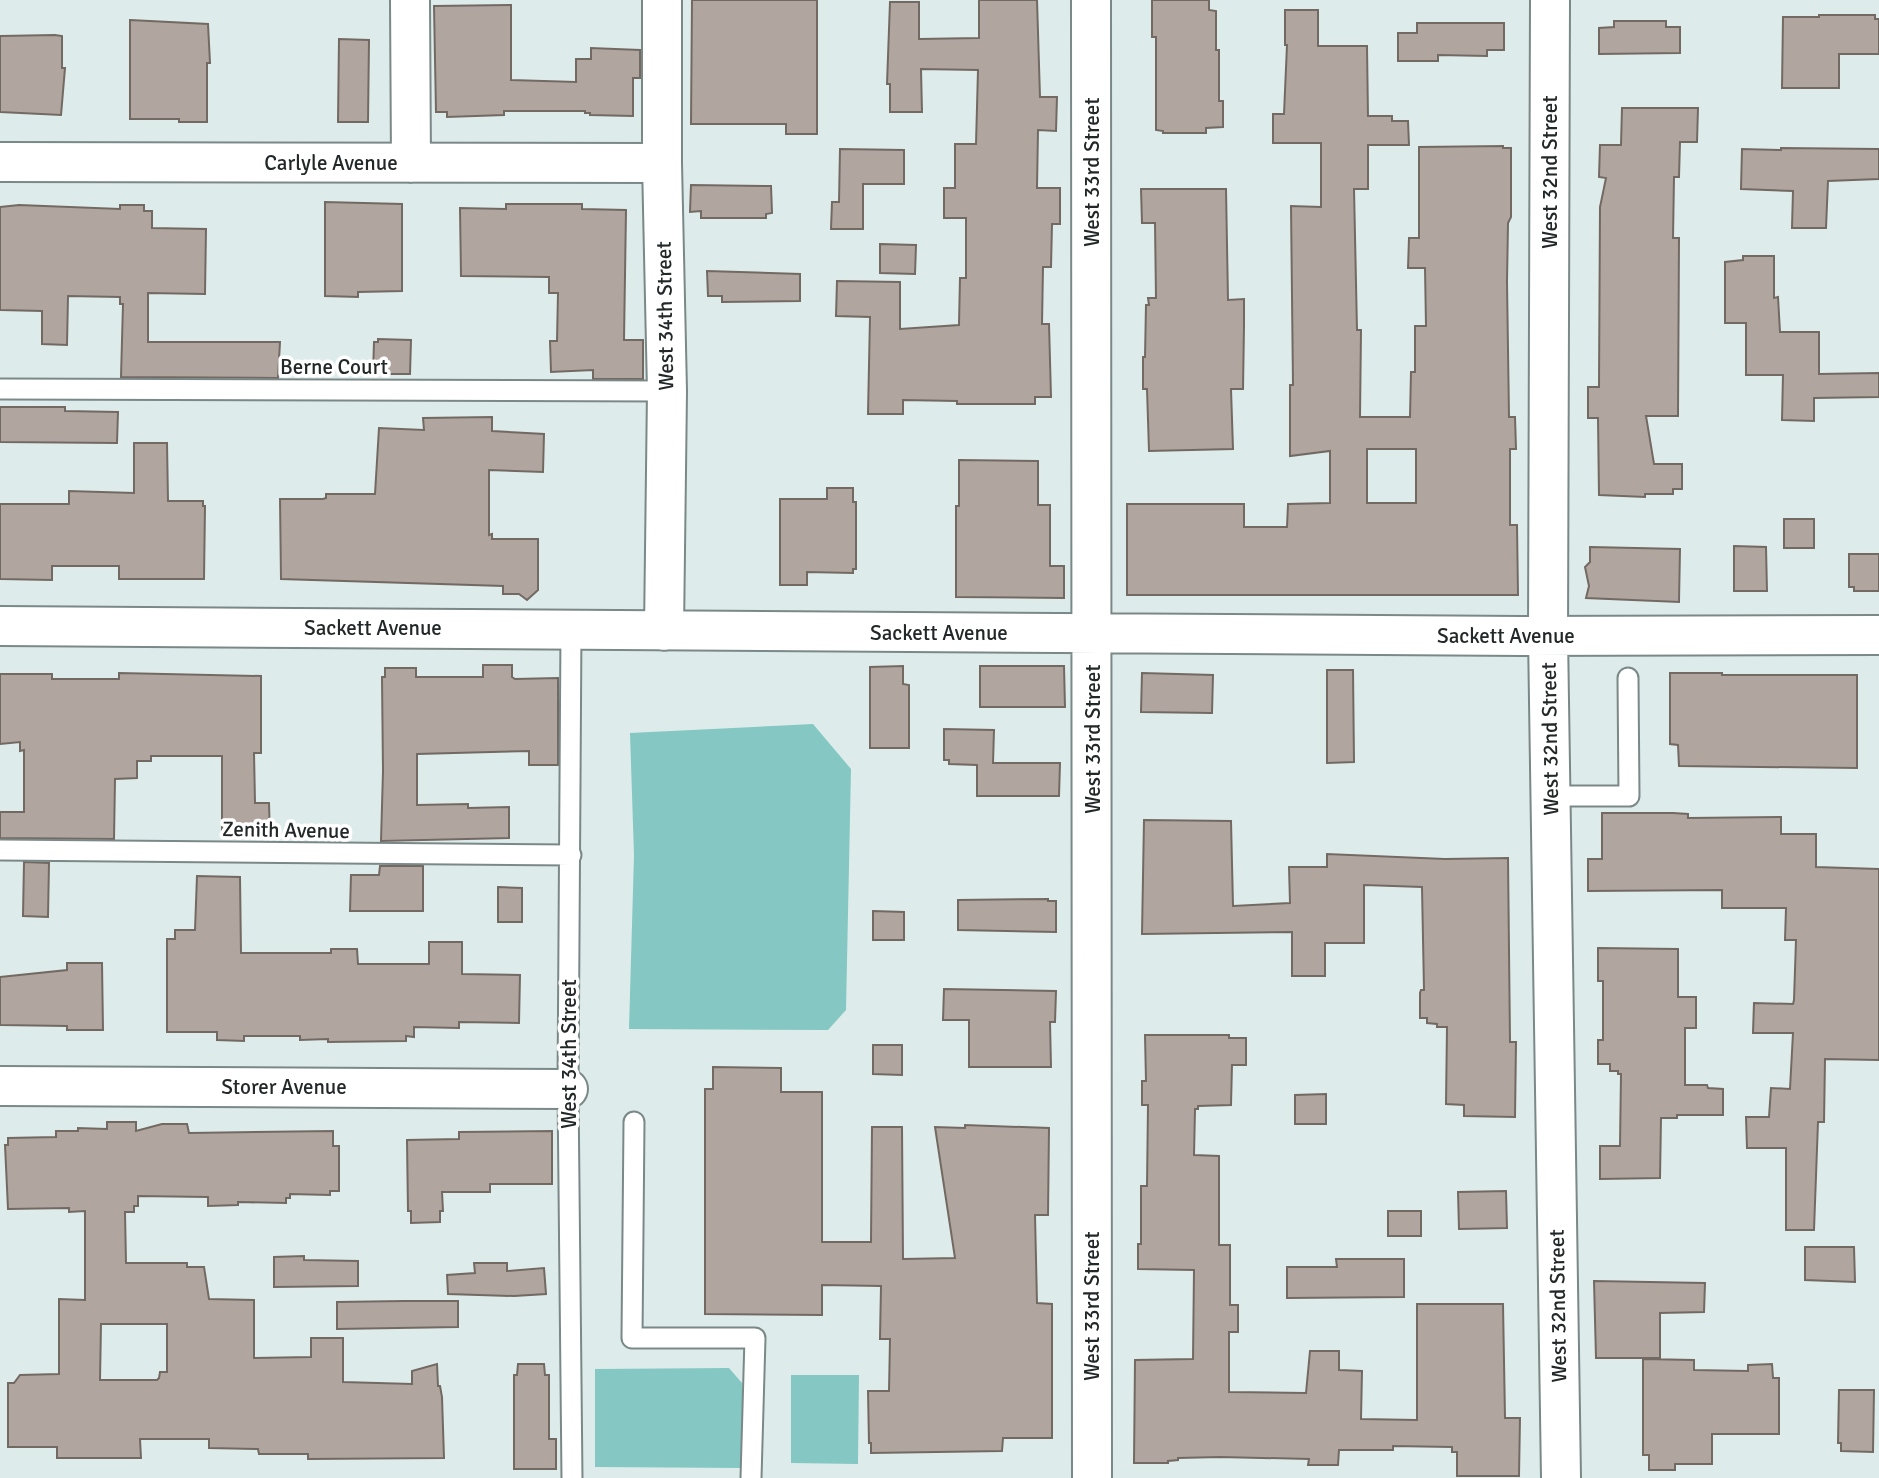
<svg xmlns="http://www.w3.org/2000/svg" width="1879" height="1478" font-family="Signika,sans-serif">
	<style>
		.green { fill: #84c7c3 }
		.building { fill: #b1a69f; stroke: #736963; stroke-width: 2; fill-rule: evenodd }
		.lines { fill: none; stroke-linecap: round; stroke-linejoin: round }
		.service-casing { stroke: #7a8887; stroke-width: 23 }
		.minor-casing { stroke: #7a8887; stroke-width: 42 }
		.service { stroke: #fff; stroke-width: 19 }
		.minor { stroke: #fff; stroke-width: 38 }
		.labels { text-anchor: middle; stroke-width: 7; stroke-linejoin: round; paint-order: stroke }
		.street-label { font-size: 21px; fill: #222727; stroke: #fff }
	</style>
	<rect width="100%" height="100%" fill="#ddeceb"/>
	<path class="green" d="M813 724 851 769 846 1010 828 1030 629 1029 634 855 630 733Z
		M729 1368 742 1383V1468L595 1467V1369Z
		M791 1375H859L858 1464 791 1463Z"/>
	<path class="building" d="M692 0H817V134H786V124H691Z
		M979 0H1037L1040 97H1057L1056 131 1038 130 1037 188H1060V224H1052L1051 267H1043L1042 324H1049L1051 397H1035V404H957V401L903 400V414H868L870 317 836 316 837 281 900 282V329L959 325 960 278H966V218H944V188H955V144H976L978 70 921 69 922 112H890V84H887L890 2H919V39L979 38Z
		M1152 0H1209V10L1216 11V50H1219V101H1223V127L1206 128V133H1163V131L1156 130V37H1152Z
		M511 5V80L576 82V59H591V48L640 50V78H633V116L590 115V113H585V111H504V115L447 117V112H436L434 6Z
		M1285 10H1318V46H1367L1368 116H1392V121H1408L1409 145H1368V189H1354L1357 330H1361L1360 417H1410L1411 372H1415V326H1426L1425 268H1408L1409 238H1419V147L1503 146V148H1511V217L1508 223 1507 282 1509 417H1515L1516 449H1510V525H1517L1518 595H1127V504H1244V527H1287L1288 504 1330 503V451L1290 456V385H1293L1291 206 1321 207V143H1273V114H1284L1287 45H1285ZM1367 449H1416V503H1367Z
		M1819 15H1875V19H1879V54H1839V88H1782L1783 17H1819Z
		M130 20 208 24 210 63H207V122H179V119H130Z
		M1614 21H1666V27H1680V53L1599 54V28L1614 27Z
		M1417 23H1504V50H1487V56L1438 55V61H1398V33H1417Z
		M55 35 62 36V68H65L61 115 0 112V36Z
		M339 39 369 40 368 122H338Z
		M1622 108H1698L1697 142H1680L1679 177H1674L1673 238H1679L1678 416H1646L1654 464H1682V489H1673V494H1645V497L1599 495 1598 418H1588V387H1599L1600 207 1606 178 1599 177 1600 145H1621Z
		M1781 148 1879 149V179L1828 181 1826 228H1792L1793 191 1741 189 1742 149 1781 150Z
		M840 149 904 150V184H863V229H831L832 202H839Z
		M691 185 771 186 772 213 766 214V218H701V211L690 212Z
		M1141 189H1226L1228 300 1244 299V325L1243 389H1231L1233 449 1149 451 1147 389H1143V357H1145L1146 305H1149L1148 298H1156L1155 223H1142Z
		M325 202 402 204V291L358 292V297L325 296Z
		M506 204H582V209L626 210 624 340H643V379H593V370L551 372 550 341H557L558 293H549V277L461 276 460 208 506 209Z
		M19 205 120 209V205H144V211H152V228L206 229 205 294 148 293V342H280L278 378 121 377 123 304H120V297L68 296 67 345 42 344V311L0 310V207Z
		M880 244 916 245 915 274 880 273Z
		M1743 256H1774V298L1778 297 1780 332H1819V374L1879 373V397L1814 398V421L1782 420 1783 375H1746V323H1725V262L1743 260Z
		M707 271 800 274V301L722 302V296H708Z
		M378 339 411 340 410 374H373L374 342H378Z
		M0 407H65V411L118 412 117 443 0 442Z
		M492 417V431L544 434 543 472 489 470V535L492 534V539H538V590L527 600 519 594H503V586L281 579 280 499H323L326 498V494H375L379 428 424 430 423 418Z
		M134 443H167L168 501H203V506H205L204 579H119V566H52V580L0 579V504H69V491L134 493Z
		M959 460 1038 461V505H1050V566H1064V598L956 597V506H959Z
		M827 488H853V502H856V569H853V573L807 572V585H780V499H827Z
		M1784 519H1814V548H1784Z
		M1734 546 1766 547 1767 591H1734Z
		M1590 547 1680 549 1679 602 1586 598 1589 586 1585 567 1590 562Z
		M1849 554H1879V591H1854V587H1849Z
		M483 665H512V677L515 679 558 678V765H529V751L417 754V805L468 804V808L509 807V838L381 841 383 771 382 677H385V668H416V677H483Z
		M903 666V684L909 685V748H870V667Z
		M980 666H1064L1065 707H980Z
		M1327 670H1353L1354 762 1327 763Z
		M119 673 261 676V753H254L255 803H269L270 837H222V756H151V761H137V778L115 779 114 839 0 838V812H24V750L20 751V742L0 744V674H52V679H119Z
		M1142 673 1213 675 1212 713 1141 712Z
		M1670 673H1722V675H1857V768L1679 766 1678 745 1670 744Z
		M944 729 994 730 993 763H1060L1059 796H977V765L949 764V760H944Z
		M1602 813H1673L1688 814V818L1781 817V834H1816V867L1879 869V1060L1825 1059 1824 1122H1818L1814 1230H1786V1148H1747L1746 1117H1769L1771 1088 1790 1089 1793 1033H1753L1754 1003 1793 1004 1794 1000 1796 940H1785L1786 908H1722V890L1588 891V859H1602Z
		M1144 820 1231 821 1233 906 1290 903 1289 867H1327V854L1445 859 1508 858 1510 1042H1516L1515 1117 1464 1116V1105L1446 1104 1447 1027H1437V1024L1427 1023V1018H1420V993L1421 990H1424L1422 887 1364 885V943H1325V976H1292V932L1142 934Z
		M24 862 49 863 48 917 23 916Z
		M380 866H423V911H350L351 875H379Z
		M197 876 240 877 241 953H331V949H357L358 964H429V942H462V974L520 975 519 1023 459 1022V1028L414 1027V1037L406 1036V1041L328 1042V1039L300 1040V1036H244V1041L217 1040V1032H167V939H175V930H195Z
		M498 887 522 888V922H498Z
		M1048 899V901H1056V932L958 930V900Z
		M873 911 904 912V940H873Z
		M1598 948 1678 949V997H1696V1028H1685V1085H1707L1708 1088 1723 1089V1115H1677V1118H1661L1660 1178 1600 1179V1146H1620L1621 1074H1618V1071H1610V1064H1598V1040H1603V981H1598Z
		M67 963H102L103 1030H67V1026L0 1025V977L67 970Z
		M944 989 1056 991 1055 1022H1050L1051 1067H969V1020H943Z
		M1145 1035H1229V1038H1246V1065H1232L1231 1105 1198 1106V1109H1195L1194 1155 1219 1156V1245H1230V1305H1238V1332H1229V1392L1306 1393 1310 1351H1339V1370L1362 1371 1361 1419 1417 1420V1304H1503L1505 1418H1520L1519 1476H1457V1452H1452V1447L1393 1446V1450H1339L1338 1465H1308L1309 1459 1220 1457 1178 1458V1460L1168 1461V1463H1134L1135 1360 1193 1359 1194 1270 1138 1269V1244H1141V1186H1147L1148 1105H1142V1081H1146Z
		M873 1045H902V1075L873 1074Z
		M713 1067 781 1068V1092H822V1242H871L872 1127H902L903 1259 955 1258 935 1127 965 1128V1125L1049 1128 1048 1215H1035L1037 1303 1052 1304V1438H1003L1002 1451 871 1453V1443H869L868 1391H889L890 1339H880L881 1286 822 1285V1315L705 1314V1089H713Z
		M1326 1094V1124H1295V1095Z
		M107 1122H136V1131L162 1124H187L189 1133 333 1131V1146H339V1191H330V1195L290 1194V1198H286V1203L238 1202V1205L208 1206V1197L138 1196V1206H134V1212H125L126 1263H187V1267H204L209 1299 254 1300V1358L311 1357V1338H343V1382L412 1384V1371L437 1364 438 1386H440L442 1397 444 1458 308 1459V1454H259L258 1449 209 1448V1439H140L141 1458H57V1447H8V1383H14L20 1375 59 1374V1299L85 1300V1211L69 1212V1208L8 1209 5 1145H8V1138L56 1137V1131H78V1128L107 1129ZM101 1324H167V1372H160L159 1378 157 1380H100Z
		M552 1131V1184H490V1192H442L443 1211H440V1222L411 1223V1211H408L407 1140 459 1139V1132Z
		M1506 1191 1507 1228 1459 1229 1458 1192Z
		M1388 1211H1421V1236H1388Z
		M1805 1247H1854L1855 1282 1805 1280Z
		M304 1256V1260L358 1261V1286L274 1287V1257Z
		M1336 1259H1404V1297L1287 1298V1267H1337Z
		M474 1263H507V1271L544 1268 546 1294 514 1296 448 1294 447 1275 475 1273Z
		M1594 1281 1705 1283 1704 1312 1660 1313V1358H1596Z
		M404 1301H458V1327L337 1329V1302Z
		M1643 1359 1694 1360V1370L1748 1371V1365L1772 1364 1773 1378H1779V1434H1712V1464H1675V1470H1649V1455H1643Z
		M518 1364H544L545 1375H549V1439H556V1469H514V1375H517Z
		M1839 1390H1874L1873 1452 1841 1451V1443H1838Z"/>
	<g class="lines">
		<defs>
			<path id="service" d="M0 389 667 391
				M571 629 568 1089 572 1478
				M1550 796H1629L1628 678
				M0 850 571 855
				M634 1122 632 1338H755L751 1478"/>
			<path id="minor" d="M410 0 411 163
				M662 0V163L667 391 664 631
				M1091 0 1092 1478
				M1550 0 1548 636 1561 1478
				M0 162 662 163
				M0 626 1523 636 1879 635
				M0 1086 568 1089"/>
		</defs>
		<use href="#service" class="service-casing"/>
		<use href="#minor" class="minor-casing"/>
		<use href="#service" class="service"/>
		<use href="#minor" class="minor"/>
	</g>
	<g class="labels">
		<g class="street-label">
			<text x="331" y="170">Carlyle Avenue</text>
			<text transform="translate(1092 172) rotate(-90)" y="7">West 33rd Street</text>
			<text transform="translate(1550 172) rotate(-90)" y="7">West 32nd Street</text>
			<text transform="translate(665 316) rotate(-91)" y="7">West 34th Street</text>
			<text x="334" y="374">Berne Court</text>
			<text x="373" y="635">Sackett Avenue</text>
			<text x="939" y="640">Sackett Avenue</text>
			<text x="1506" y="643">Sackett Avenue</text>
			<text transform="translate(1093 739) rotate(-90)" y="7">West 33rd Street</text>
			<text transform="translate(1550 739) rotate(-91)" y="7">West 32nd Street</text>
			<text transform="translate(286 830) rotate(1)" y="7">Zenith Avenue</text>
			<text transform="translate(569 1054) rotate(-90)" y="7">West 34th Street</text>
			<text x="284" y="1094">Storer Avenue</text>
			<text transform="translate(1092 1306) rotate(-90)" y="7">West 33rd Street</text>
			<text transform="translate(1558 1306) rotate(-91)" y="7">West 32nd Street</text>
		</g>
	</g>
</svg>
